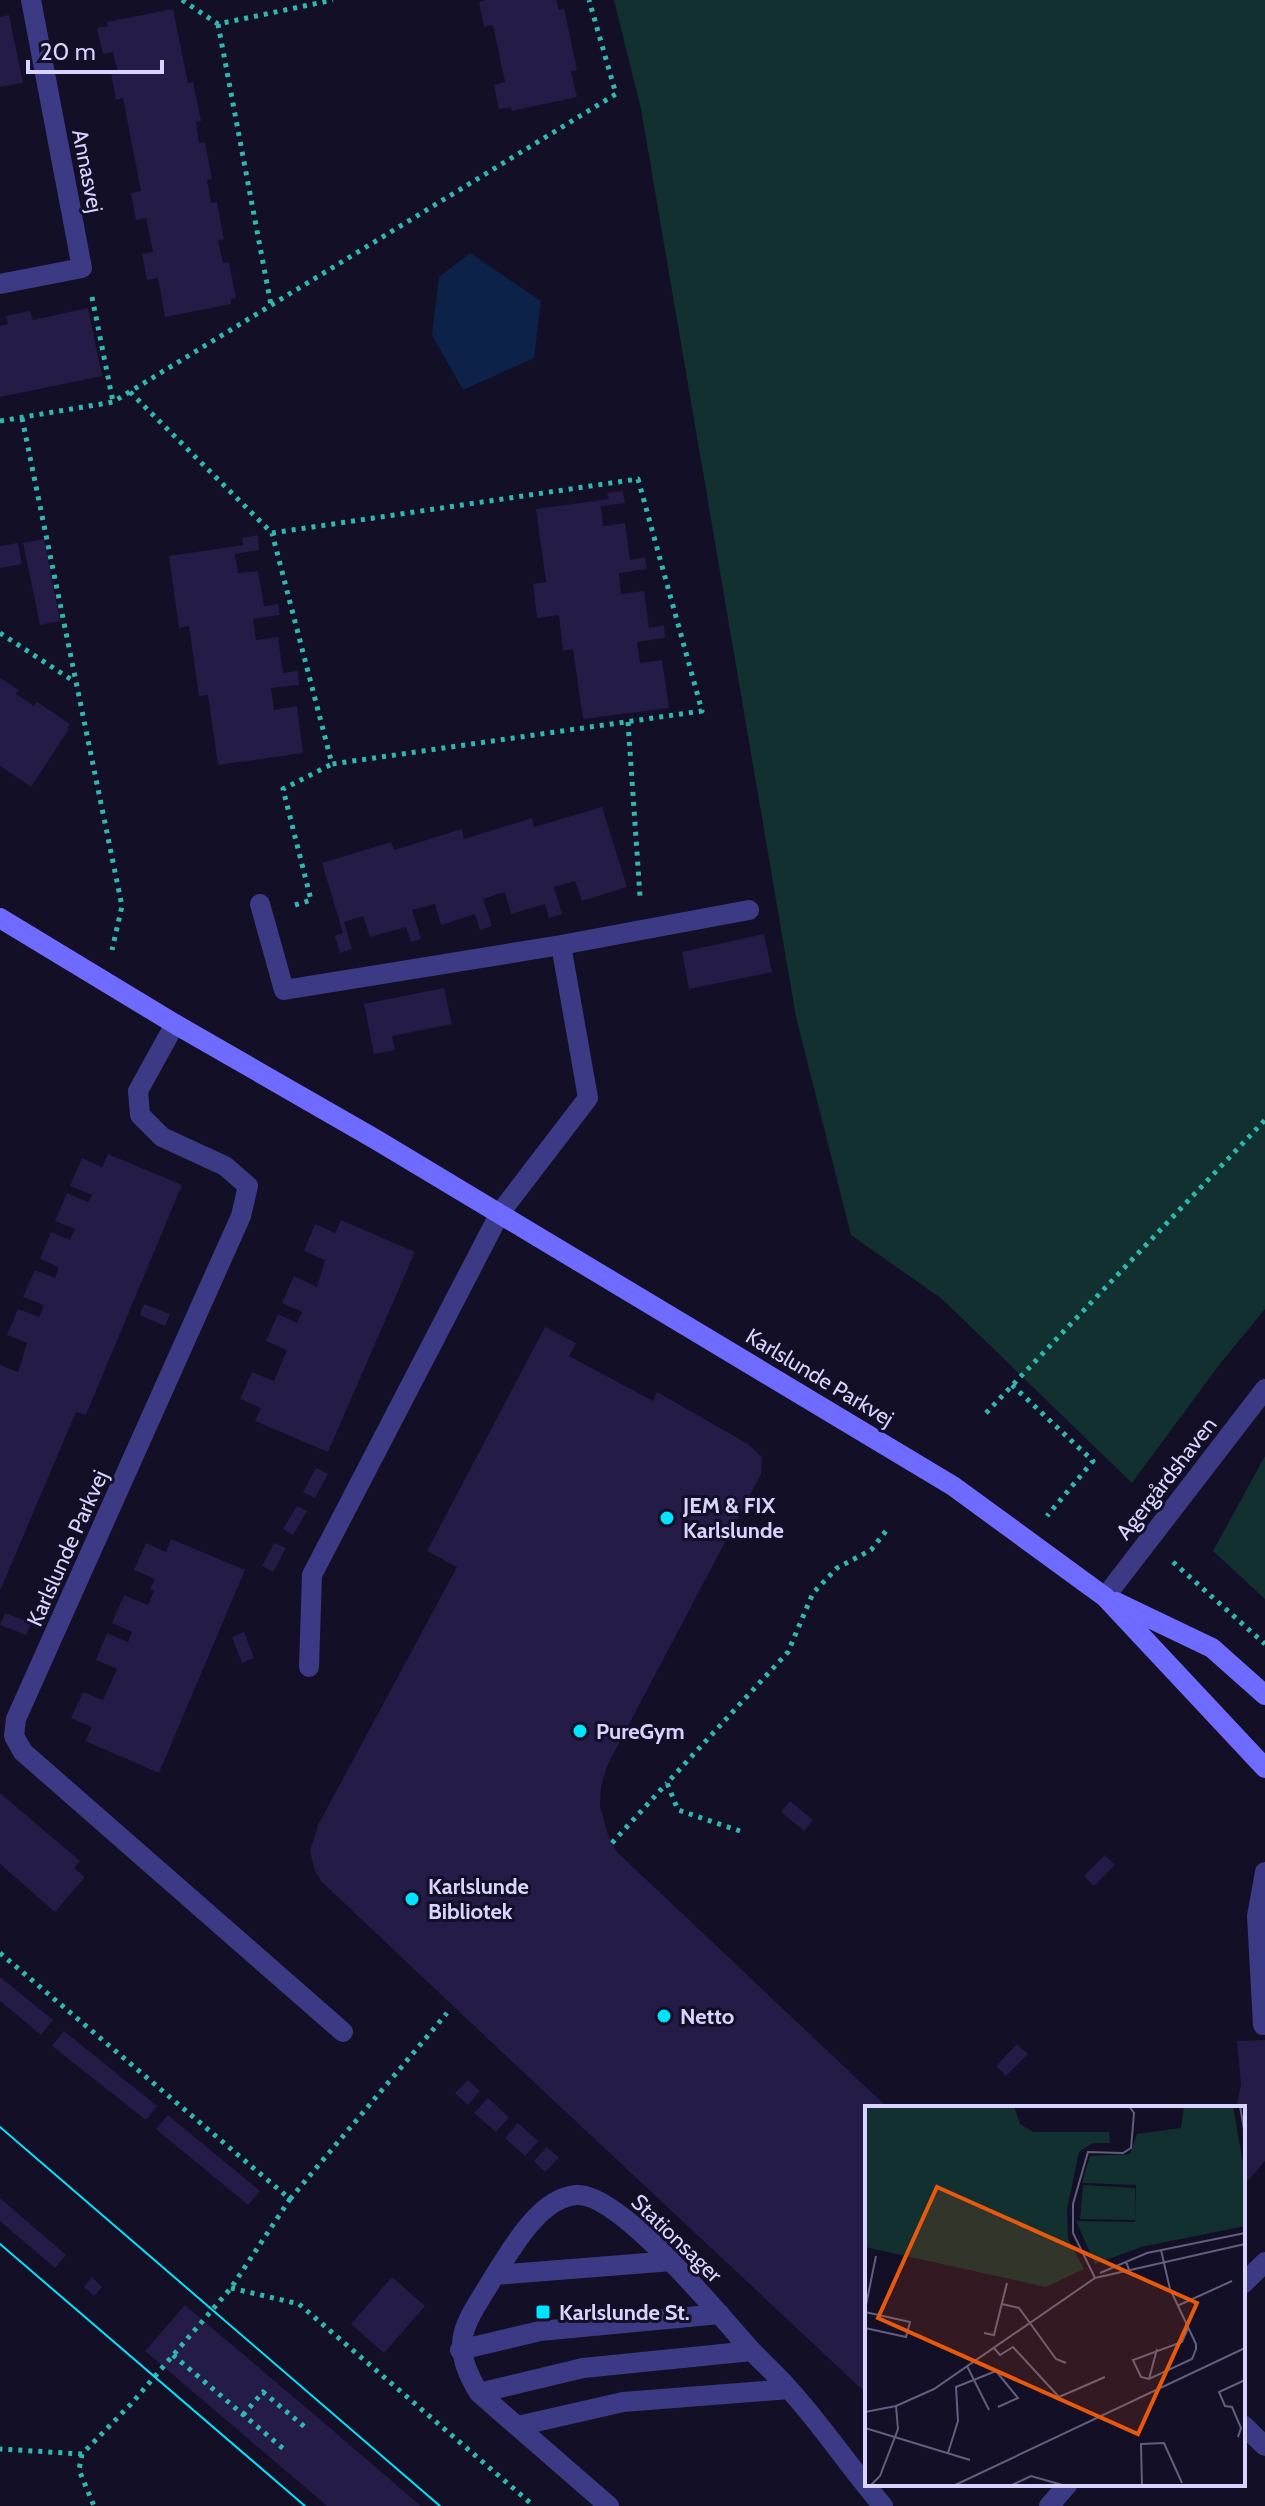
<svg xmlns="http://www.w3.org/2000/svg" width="1265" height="2506" font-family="Cabin,sans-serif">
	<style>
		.green { fill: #12302f }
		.water { fill: #0c2248 }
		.building { fill: #241b47 }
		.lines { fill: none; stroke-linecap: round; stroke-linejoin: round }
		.path { stroke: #2fb8b0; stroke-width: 5; stroke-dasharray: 4 6; stroke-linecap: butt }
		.lane { stroke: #3d3a85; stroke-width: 20 }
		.street { stroke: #3d3a85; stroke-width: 20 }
		.secondary { stroke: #6f6bff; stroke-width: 20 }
		.tram { stroke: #00e5ff; stroke-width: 2 }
		.poi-dot { fill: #00e5ff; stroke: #130f26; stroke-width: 3 }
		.labels { text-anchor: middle; stroke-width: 6; stroke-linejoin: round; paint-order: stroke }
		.street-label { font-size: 22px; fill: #d9d4ff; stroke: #130f26 }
		.poi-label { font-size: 22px; font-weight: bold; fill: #d9d4ff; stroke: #130f26; text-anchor: start }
		.inset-road { fill: none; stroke: #625e7d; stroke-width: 2 }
		.view { fill: #e8590c; fill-opacity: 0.15; stroke: #e8590c; stroke-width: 4 }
		.inset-edge { fill: none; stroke: #d9d4ff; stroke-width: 4 }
	</style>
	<rect width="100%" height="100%" fill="#130f26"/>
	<path class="green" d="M614 0H1265V1309L1219 1365 1132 1483 942 1299 851 1235 796 1017 641 109Z
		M1265 1456V1599L1213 1551Z"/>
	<path class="water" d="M470 253 541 301 534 358 463 390 432 335 439 277Z"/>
	<path class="building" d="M486 0H556L559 10 564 8 577 70 571 71 577 97 512 111 511 107 499 109 494 85 505 82 493 25 484 27 479 2Z
		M173 9 188 83 193 82 201 121 196 122 199 143 205 142 212 179 207 180 211 203 217 202 224 239 218 241 223 263 229 262 236 298 231 299V304L165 317 158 278 147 280 142 254 153 252 146 218 136 220 131 193 141 191 123 98 116 100 111 74 118 73 113 52 103 54 97 28 108 26 107 22Z
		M9 15 23 83 0 87V17Z
		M88 308 102 376 0 397V326L8 324 6 316 30 311 33 320Z
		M623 491 625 503 601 506 603 526 625 523 630 560 645 557 647 569 619 573 621 594 644 591 649 628 664 625 665 638 637 642 640 663 662 660 669 708 583 719 573 649 563 651 559 615 537 618 533 584 546 582 536 509 609 499 607 493Z
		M258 535 259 550 235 554 238 573 258 571 264 606 278 604 280 615 253 619 256 640 278 637 283 673 298 671 299 685 271 688 274 710 297 706 303 753 218 765 208 695 199 696 189 626 179 628 169 556 243 545 242 538Z
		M44 539 60 621 40 625 23 543Z
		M18 543 22 564 0 568V546Z
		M0 678 19 690 16 694 34 706 37 702 70 724 67 728 69 729 31 787 0 766Z
		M602 807 627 887 582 901 575 881 554 887 562 914 549 918 545 904 511 914 505 892 483 899 492 926 480 930 475 914 441 925 435 904 412 910 421 939 411 942 406 927 370 937 363 916 344 922 352 949 340 953 335 936 343 933 322 863 391 842 394 850 462 829 464 839 532 818 534 827Z
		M764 934 772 972 689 989 682 952Z
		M444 988 452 1024 392 1036 395 1050 374 1054 364 1004Z
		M108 1154 182 1185 86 1415 76 1412 0 1591V1365L18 1372 27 1343 7 1335 18 1309 39 1317 44 1305 23 1297 35 1270 55 1278 59 1267 40 1259 51 1232 70 1240 75 1229 55 1221 67 1193 88 1202 92 1195 70 1186 82 1158 102 1167Z
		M341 1220 415 1252 328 1452 255 1421 261 1408 240 1399 252 1372 274 1381 287 1350 266 1341 278 1314 297 1323 302 1312 282 1303 294 1276 317 1287 325 1260 304 1251 315 1224 335 1233Z
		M144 1304 170 1314 165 1326 140 1315Z
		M545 1327 576 1343 569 1356 653 1401 657 1392 748 1444 762 1457 761 1474 607 1766 601 1786 600 1806 609 1838 617 1852 888 2108H867V2394L487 2038 322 1882 315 1871 310 1851 318 1825 457 1567 427 1551Z
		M316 1468 328 1474 315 1498 303 1492Z
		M297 1506 307 1511 293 1535 283 1529Z
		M171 1539 245 1570 159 1773 85 1741 92 1727 71 1718 83 1692 103 1700 117 1669 96 1660 107 1633 128 1642 132 1632 112 1623 124 1595 148 1605 154 1591 150 1589 155 1579 134 1570 146 1543 166 1552Z
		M274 1543 286 1548 273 1572 262 1566Z
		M5 1613 31 1623 26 1635 0 1625Z
		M244 1632 254 1658 242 1663 232 1637Z
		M0 1793 80 1861 74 1868 85 1877 55 1912 0 1864Z
		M790 1801 813 1820 804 1831 781 1812Z
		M1105 1855 1115 1865 1094 1886 1084 1876Z
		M0 1977 53 2020 41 2035 0 2001Z
		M64 2031 157 2106 146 2120 52 2046Z
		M1265 2040V2161L1243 2186V2108H1236L1241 2085 1237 2041Z
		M1017 2044 1028 2054 1006 2076 996 2066Z
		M468 2080 480 2091 468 2105 455 2093Z
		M488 2098 509 2117 496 2132 474 2113Z
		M168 2115 260 2191 248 2205 156 2129Z
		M518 2123 538 2141 525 2156 505 2138Z
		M547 2147 559 2158 545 2172 534 2161Z
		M0 2198 66 2255 55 2268 0 2221Z
		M92 2277 102 2287 94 2296 84 2287Z
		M392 2277 425 2306 384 2353 351 2324Z
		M185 2305 316 2416 421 2506H327L145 2351Z"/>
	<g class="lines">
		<path class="path" d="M182 0 218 24 333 0
			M218 24 271 305
			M92 297 113 402
			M130 392 272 533 638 479 702 711 332 764 272 533
			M22 418 122 906 112 950
			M0 421 113 402 616 94 589 0
			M0 633 75 682
			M628 722 640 896
			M295 905 311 900 283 789 332 764
			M1012 1385 1093 1461 1047 1516
			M986 1413 1265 1120
			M1173 1562 1265 1644
			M740 1831 678 1810 667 1783 788 1652 813 1593 837 1568 871 1550 886 1531
			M612 1843 667 1783
			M0 1953 290 2199 231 2288 131 2404 82 2454 0 2449
			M290 2199 447 2013
			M231 2288 299 2304 534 2506
			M173 2355 286 2451
			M243 2415 263 2392 306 2428
			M82 2454 79 2470 94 2506"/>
		<path class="lane" d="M309 1667 312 1575 500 1213
			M1263 2025 1257 1916 1265 1872
			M495 2275 672 2261
			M1243 2284 1265 2262
			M460 2350 540 2331 720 2314
			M479 2393 583 2368 752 2351
			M1243 2425 1265 2446
			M518 2426 623 2402 789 2389
			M609 2506 479 2393C447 2341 465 2325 493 2278 511 2250 539 2198 576 2195 619 2191 720 2316 750 2349 762 2362 776 2374 788 2388 822 2425 850 2468 883 2506
			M1049 2506 1068 2484"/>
		<path class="street" d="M0 284 82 268 31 0
			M260 904 284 990 561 945 749 910
			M175 1024 138 1091 140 1115 162 1137 225 1166 248 1186 241 1216 16 1719 14 1736 23 1752 343 2032
			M500 1213 588 1098 561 945
			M1105 1597 1265 1389"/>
		<path class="secondary" d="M0 918 175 1024 375 1139 953 1486 1105 1597 1265 1768
			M1116 1602 1212 1648 1265 1695"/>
		<path class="tram" d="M0 2127 440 2506
			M0 2244 305 2506"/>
	</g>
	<g class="poi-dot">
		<circle cx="667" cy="1518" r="8"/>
		<circle cx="580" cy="1731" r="8"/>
		<circle cx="412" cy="1899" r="8"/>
		<circle cx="664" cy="2016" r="8"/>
		<rect x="535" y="2304" width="16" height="16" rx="4"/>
	</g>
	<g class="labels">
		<g class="street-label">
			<text transform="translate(88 171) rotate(79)" y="8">Annasvej</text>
			<text transform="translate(820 1377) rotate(31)" y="8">Karlslunde Parkvej</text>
			<text transform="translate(1166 1478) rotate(-52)" y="8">Agergårdshaven</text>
			<text transform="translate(67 1548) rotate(-66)" y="8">Karlslunde Parkvej</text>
			<text transform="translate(677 2238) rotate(44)" y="8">Stationsager</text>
		</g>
		<g class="poi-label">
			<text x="683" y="1513">JEM &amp; FIX<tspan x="683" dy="25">Karlslunde</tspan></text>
			<text x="596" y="1739">PureGym</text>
			<text x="428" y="1894">Karlslunde<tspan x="428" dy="25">Bibliotek</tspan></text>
			<text x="680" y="2024">Netto</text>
			<text x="559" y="2320">Karlslunde St.</text>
		</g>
	</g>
	<g transform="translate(865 2106)">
		<rect width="380" height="380" fill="#130f26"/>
		<path d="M0 0H149L155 18 168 26H244L245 37H228L214 46 202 103 203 133 219 163 181 181 0 141ZM319 0H368L380 68V120L276 141 230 158 211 115 270 116 271 79 217 77 225 50 265 48 272 28 316 22ZM218 79 270 82V114L215 113Z" fill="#12302f"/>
		<path class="inset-road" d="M375 0 380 29M296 144 305 183 331 238V243L327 253 284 273 276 271 268 254 317 236 323 222M261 156 266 168 282 175M235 167 282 147 380 127M230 172 208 127V98L223 46 258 47 266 42 269 7 264 0M137 198 154 202 191 253 201 257M312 200 367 175M0 204 11 150M0 206 45 216 41 231 0 222M119 227 129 229 142 177M128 241 135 249 148 241 194 291 240 271M102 260 124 304M284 273 292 243M0 306 31 300 69 283 230 172 380 138M0 322 105 354M373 331 376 322 367 301 360 300 354 286 380 274M83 347 93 315 91 281 131 265 153 292 133 301M5 380 15 370 33 323 31 300M88 380 380 242M145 380 166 370 201 380M277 380 276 338 299 337 317 377"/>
		<path class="view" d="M72 81 332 197 273 328 13 212Z"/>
		<rect width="380" height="380" class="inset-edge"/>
	</g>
	<path d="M28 60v12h134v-12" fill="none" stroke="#d9d4ff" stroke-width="4"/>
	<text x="40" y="60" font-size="24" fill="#d9d4ff" stroke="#130f26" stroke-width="6" paint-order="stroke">20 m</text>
</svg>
